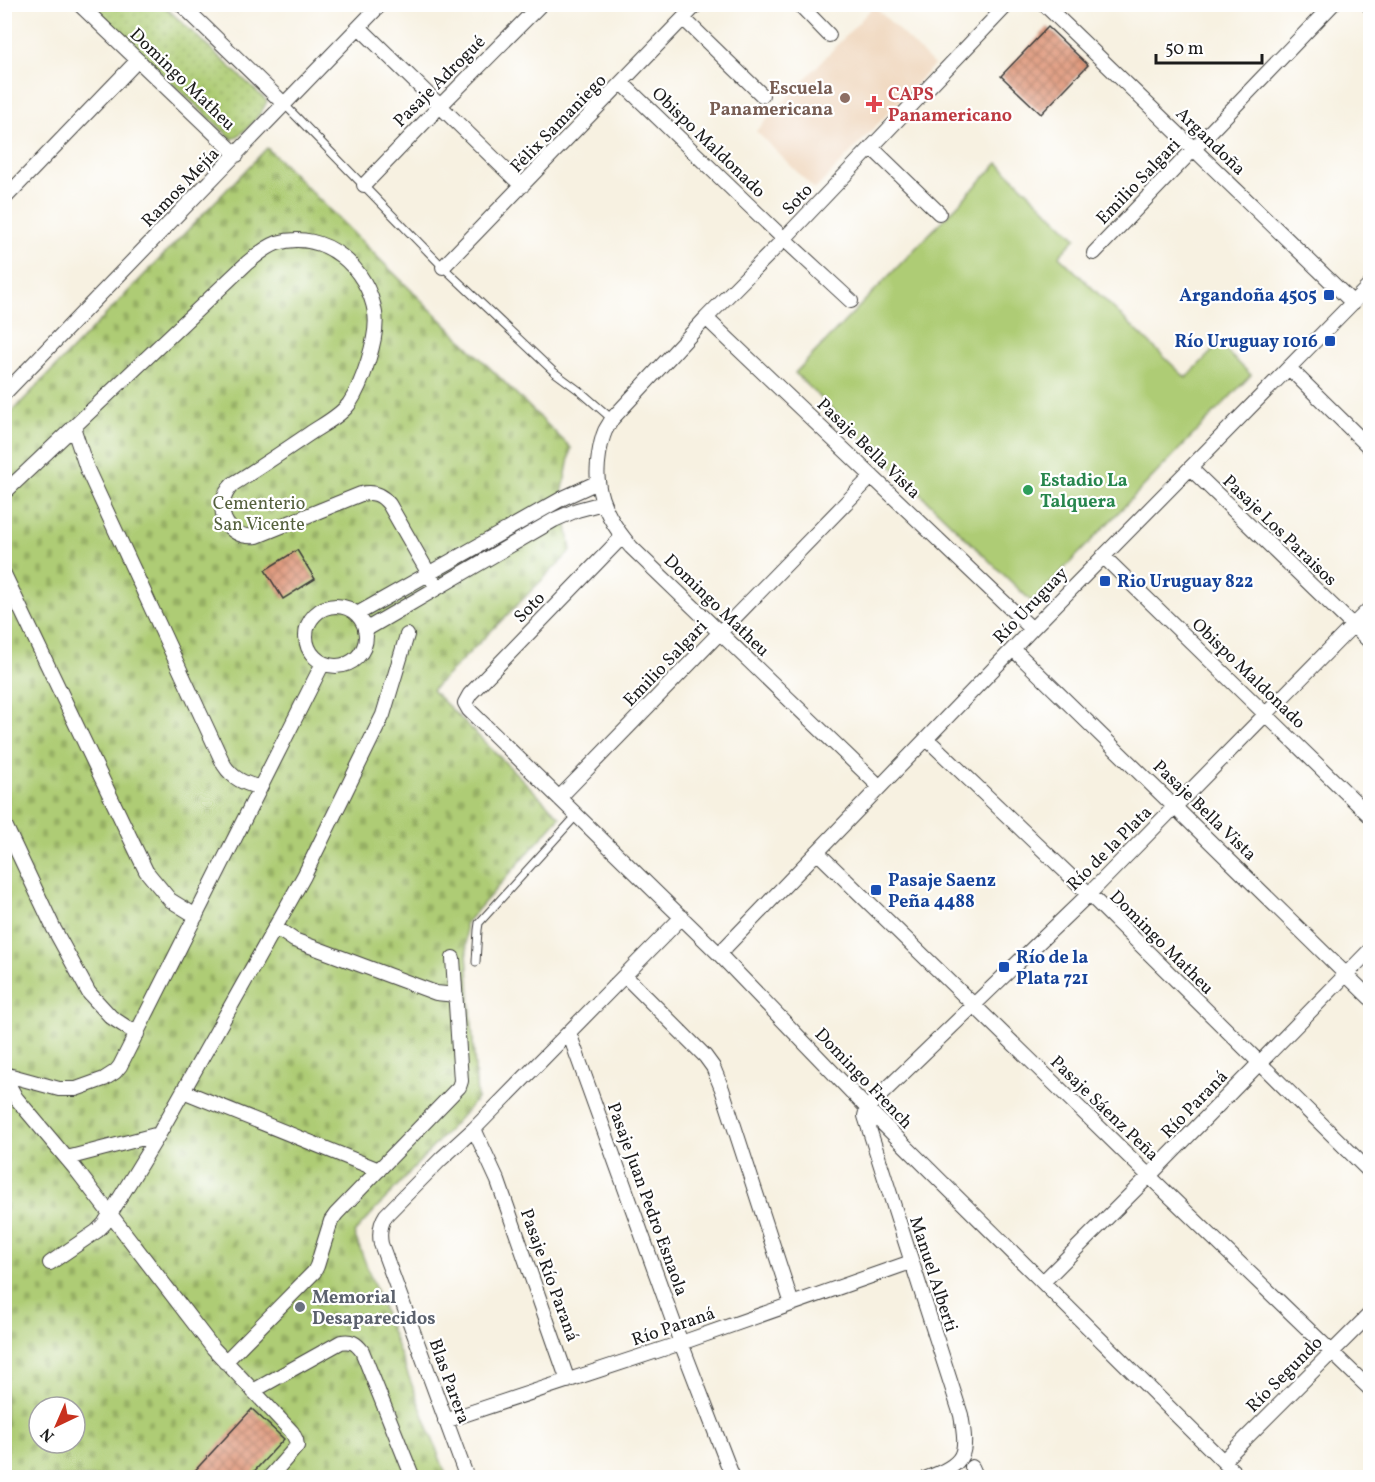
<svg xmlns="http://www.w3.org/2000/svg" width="1375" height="1482" font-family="Vollkorn,serif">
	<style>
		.built { fill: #efd6bc }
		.green { fill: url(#green-dots); stroke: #657448; stroke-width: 1.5 }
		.cemetery { fill: url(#cemetery-stones); stroke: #657448; stroke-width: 1.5; fill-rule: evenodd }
		.pitch { fill: #aecc74; stroke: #657448; stroke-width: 1.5 }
		.building { fill: url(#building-cross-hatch) }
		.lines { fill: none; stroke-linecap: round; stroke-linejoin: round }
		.lane-casing { stroke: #3d3c3a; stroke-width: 9 }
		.street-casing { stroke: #3d3c3a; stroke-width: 16 }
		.lane { stroke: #fff; stroke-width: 7 }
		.street { stroke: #fff; stroke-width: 14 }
		.education-dot { fill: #8d6e63; stroke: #fff; stroke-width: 2 }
		.health-dot { fill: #e0444e; stroke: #fff; stroke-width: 2 }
		.transit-dot { fill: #1a4fb4; stroke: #fff; stroke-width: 2 }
		.leisure-dot { fill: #2e9e5b; stroke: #fff; stroke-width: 2 }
		.worship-dot { fill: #6b7280; stroke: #fff; stroke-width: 2 }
		.labels { text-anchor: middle; stroke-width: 4.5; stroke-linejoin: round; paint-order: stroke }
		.street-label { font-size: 18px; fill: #1c1c1c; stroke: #fff }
		.education-label { font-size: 18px; font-weight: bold; fill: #785e54; stroke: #fff; text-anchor: end }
		.health-label { font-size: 18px; font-weight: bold; fill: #be3a42; stroke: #fff; text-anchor: start }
		.transit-label { font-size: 18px; font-weight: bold; fill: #164399; stroke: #fff; text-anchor: start }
		.leisure-label { font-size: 18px; font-weight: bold; fill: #27864d; stroke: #fff; text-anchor: start }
		.park-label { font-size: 18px; fill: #56623f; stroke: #fff }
		.worship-label { font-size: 18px; font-weight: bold; fill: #5b616d; stroke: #fff; text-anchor: start }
	</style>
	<defs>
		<pattern id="green-dots" width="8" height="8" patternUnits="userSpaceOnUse" patternTransform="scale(1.5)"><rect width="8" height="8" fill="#aecc74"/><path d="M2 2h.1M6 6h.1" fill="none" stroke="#95af64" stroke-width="1.8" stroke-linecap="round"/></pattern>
		<pattern id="cemetery-stones" width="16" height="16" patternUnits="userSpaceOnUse" patternTransform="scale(1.5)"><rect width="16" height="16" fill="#aecc74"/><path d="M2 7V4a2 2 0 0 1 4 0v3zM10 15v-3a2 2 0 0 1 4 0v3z" fill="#95af64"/></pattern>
		<pattern id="building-cross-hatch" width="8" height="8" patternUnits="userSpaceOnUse" patternTransform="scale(1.5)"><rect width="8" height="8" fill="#de9679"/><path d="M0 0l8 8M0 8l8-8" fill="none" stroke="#b37a62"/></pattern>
	</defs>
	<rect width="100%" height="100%" fill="#fff"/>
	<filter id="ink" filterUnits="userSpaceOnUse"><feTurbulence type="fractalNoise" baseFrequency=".0167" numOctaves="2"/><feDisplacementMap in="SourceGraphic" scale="12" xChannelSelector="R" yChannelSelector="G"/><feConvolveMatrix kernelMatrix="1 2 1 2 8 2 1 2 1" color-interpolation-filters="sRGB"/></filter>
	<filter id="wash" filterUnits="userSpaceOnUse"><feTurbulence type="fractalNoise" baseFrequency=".008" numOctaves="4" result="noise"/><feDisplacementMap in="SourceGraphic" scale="24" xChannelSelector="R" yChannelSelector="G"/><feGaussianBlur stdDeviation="1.35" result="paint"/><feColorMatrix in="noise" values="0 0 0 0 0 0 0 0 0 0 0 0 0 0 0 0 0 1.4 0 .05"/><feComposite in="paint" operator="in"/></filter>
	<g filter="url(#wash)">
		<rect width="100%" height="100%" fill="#f7f1e1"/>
		<path class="built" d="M874 6 934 65 815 190 756 131Z"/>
		<path class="green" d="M89 5H163L267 101C262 114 244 134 232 139Z"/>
		<path class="cemetery" d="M267 148 571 448 562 494 571 551 432 690 560 817 465 924 477 1099 354 1233 447 1477H5L4 420ZM39 1407H75V1443H39Z"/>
		<path class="pitch" d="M998 163 1076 238 1059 256 1186 378 1219 344 1251 375 1032 602 795 373Z"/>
		<g id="blocks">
			<path class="building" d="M1048 27 1088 65 1041 114 1001 76Z
				M297 550 315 579 283 599 265 570Z
				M252 1409 284 1439 248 1478H188Z"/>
		</g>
	</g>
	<g filter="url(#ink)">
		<use href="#blocks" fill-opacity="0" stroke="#3d3c3a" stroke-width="1.5"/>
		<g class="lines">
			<defs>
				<path id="lane" d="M284 104 443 267 554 372 581 392 612 419
					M476 962 478 930 479 923 577 815"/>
				<path id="street" d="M79 4 237 155
					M181 4 284 104
					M799 4 829 35
					M1044 4 1353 303
					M1368 4 1370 7
					M684 19 762 95
					M359 27 522 186
					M622 83 784 239 851 301
					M871 147 939 213
					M364 185 441 105 541 4
					M4 199 138 60
					M1094 253 1333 4
					M443 267 697 4
					M706 318 1032 629
					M1289 368 1370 448
					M4 394 381 4
					M73 427 87 469 224 765C233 779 244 783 260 788
					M1190 468 1370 642
					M4 493 247 263C257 255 266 247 277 243 325 229 368 268 375 313 379 336 362 385 349 404 339 417 322 425 309 434 284 451 259 468 233 484 211 506 225 540 257 536L361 494C373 491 381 494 389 504L437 588
					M622 537 470 694 465 703 469 710 719 954 867 1108 1240 1478
					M1103 556 1370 816
					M4 574 146 871 170 900 196 916
					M306 636a30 30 0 1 1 60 0a30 30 0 1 1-60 0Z
					M357 614 563 498 598 482
					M365 630 554 520 577 510 603 503
					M1013 649 1370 998
					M927 739 1089 894 1370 1172
					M880 787 631 547C616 530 600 505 598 481 596 468 600 443 605 431 607 427 610 423 612 419L706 318 784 239 1008 4
					M559 798 872 476
					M4 823 54 929 89 993 111 1017 137 1034
					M817 852 1149 1176 1370 1389
					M275 927 294 940 436 993 456 995
					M719 954 1032 629 1370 285
					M625 976 705 1056 713 1067 722 1089 792 1304
					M569 1033 681 1343 733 1478
					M4 1074 59 1089H76L104 1079 115 1072 120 1066 323 663
					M4 1076 16 1098 74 1167 213 1348 292 1432 296 1440 297 1446 269 1478
					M183 1091 379 1170
					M474 1129 498 1181 568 1381
					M67 1158 159 1134 304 876 383 715 407 635
					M50 1263 97 1231 104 1224 159 1134
					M1043 1282 1149 1176 1370 950
					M225 1362 314 1272 317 1266 331 1221 336 1214 459 1087 461 1081 453 958
					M253 1391 341 1342C351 1340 356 1343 362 1351L413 1478
					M445 1421 681 1343 911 1262
					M1223 1461 1370 1314
					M972 1467 977 1478
					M467 1478 381 1244C379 1233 380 1224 386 1215L441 1159 474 1129 682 917
					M927 1478C966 1464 968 1454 961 1415L865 1116 867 1108 1089 894 1370 608"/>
			</defs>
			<use href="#lane" class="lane-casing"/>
			<use href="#street" class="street-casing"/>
			<use href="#lane" class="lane"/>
			<use href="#street" class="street"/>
		</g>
	</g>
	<circle class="education-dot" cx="845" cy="98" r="6"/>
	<path class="health-dot" d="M871 95h6v6h6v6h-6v6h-6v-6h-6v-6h6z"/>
	<g class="transit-dot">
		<rect x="1323" y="289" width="12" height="12" rx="3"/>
		<rect x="1324" y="335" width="12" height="12" rx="3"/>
		<rect x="1099" y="575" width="12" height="12" rx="3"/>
		<rect x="870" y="884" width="12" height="12" rx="3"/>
		<rect x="998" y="961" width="12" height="12" rx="3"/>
	</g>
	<circle class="leisure-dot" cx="1028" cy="490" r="6"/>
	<circle class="worship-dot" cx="300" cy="1307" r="6"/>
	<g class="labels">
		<g class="street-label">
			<text transform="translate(183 79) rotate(44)" y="6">Domingo Matheu</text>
			<text transform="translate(439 81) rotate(-45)" y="6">Pasaje Adrogué</text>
			<text transform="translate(558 123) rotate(-46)" y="6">Félix Samaniego</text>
			<text transform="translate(1211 141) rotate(44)" y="6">Argandoña</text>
			<text transform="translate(709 142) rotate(44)" y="6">Obispo Maldonado</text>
			<text transform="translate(1138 181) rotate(-46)" y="6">Emilio Salgari</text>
			<text transform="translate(180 187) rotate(-46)" y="6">Ramos Mejía</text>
			<text transform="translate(797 199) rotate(-47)" y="6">Soto</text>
			<text transform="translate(869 448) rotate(44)" y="6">Pasaje Bella Vista</text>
			<text transform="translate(1280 530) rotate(44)" y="6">Pasaje Los Paraisos</text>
			<text transform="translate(717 605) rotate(44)" y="6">Domingo Matheu</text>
			<text transform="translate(1030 605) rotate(-46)" y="6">Río Uruguay</text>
			<text transform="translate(529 607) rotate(-46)" y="6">Soto</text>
			<text transform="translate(665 663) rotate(-46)" y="6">Emilio Salgari</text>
			<text transform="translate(1249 673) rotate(44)" y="6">Obispo Maldonado</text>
			<text transform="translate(1205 810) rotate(44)" y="6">Pasaje Bella Vista</text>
			<text transform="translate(1109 848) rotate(-45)" y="6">Río de la Plata</text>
			<text transform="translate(1162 942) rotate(45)" y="6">Domingo Matheu</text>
			<text transform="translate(864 1078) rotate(46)" y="6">Domingo French</text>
			<text transform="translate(1194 1104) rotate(-46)" y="6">Río Paraná</text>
			<text transform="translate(1105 1108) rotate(44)" y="6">Pasaje Sáenz Peña</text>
			<text transform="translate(648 1199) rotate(70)" y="6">Pasaje Juan Pedro Esnaola</text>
			<text transform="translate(934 1274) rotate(72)" y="6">Manuel Alberti</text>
			<text transform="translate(550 1275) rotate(70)" y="6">Pasaje Río Paraná</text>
			<text transform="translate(673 1326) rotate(-19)" y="6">Río Paraná</text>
			<text transform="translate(1284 1374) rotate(-45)" y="6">Río Segundo</text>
			<text transform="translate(450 1381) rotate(70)" y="6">Blas Parera</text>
		</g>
		<g class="education-label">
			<text x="833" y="94">Escuela<tspan x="833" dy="21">Panamericana</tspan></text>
		</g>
		<g class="health-label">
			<text x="888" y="100">CAPS<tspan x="888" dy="21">Panamericano</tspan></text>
		</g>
		<g class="transit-label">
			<text x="1317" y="301" text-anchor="end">Argandoña 4505</text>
			<text x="1318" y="347" text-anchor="end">Río Uruguay 1016</text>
			<text x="1117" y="587">Rio Uruguay 822</text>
			<text x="888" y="886">Pasaje Saenz<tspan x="888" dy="21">Peña 4488</tspan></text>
			<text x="1016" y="963">Río de la<tspan x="1016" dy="21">Plata 721</tspan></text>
		</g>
		<g class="leisure-label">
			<text x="1040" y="486">Estadio La<tspan x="1040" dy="21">Talquera</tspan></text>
		</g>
		<g class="park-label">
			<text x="259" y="509">Cementerio<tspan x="259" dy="21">San Vicente</tspan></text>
		</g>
		<g class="worship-label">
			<text x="312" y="1303">Memorial<tspan x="312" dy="21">Desaparecidos</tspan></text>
		</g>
	</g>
	<rect width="1375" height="1482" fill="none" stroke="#fff" stroke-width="24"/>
	<g transform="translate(57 1425) rotate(224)"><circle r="28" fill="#ffffff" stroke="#a4a4a4" stroke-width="1.5"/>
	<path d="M0-4.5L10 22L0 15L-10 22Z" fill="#c8321e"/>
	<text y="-9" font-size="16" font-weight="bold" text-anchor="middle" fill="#1c1c1c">N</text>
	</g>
	<path d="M1156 54v9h106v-9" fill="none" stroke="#1c1c1c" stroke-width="3"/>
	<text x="1165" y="54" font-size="18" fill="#1c1c1c" stroke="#ffffff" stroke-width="4.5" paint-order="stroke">50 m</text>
</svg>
